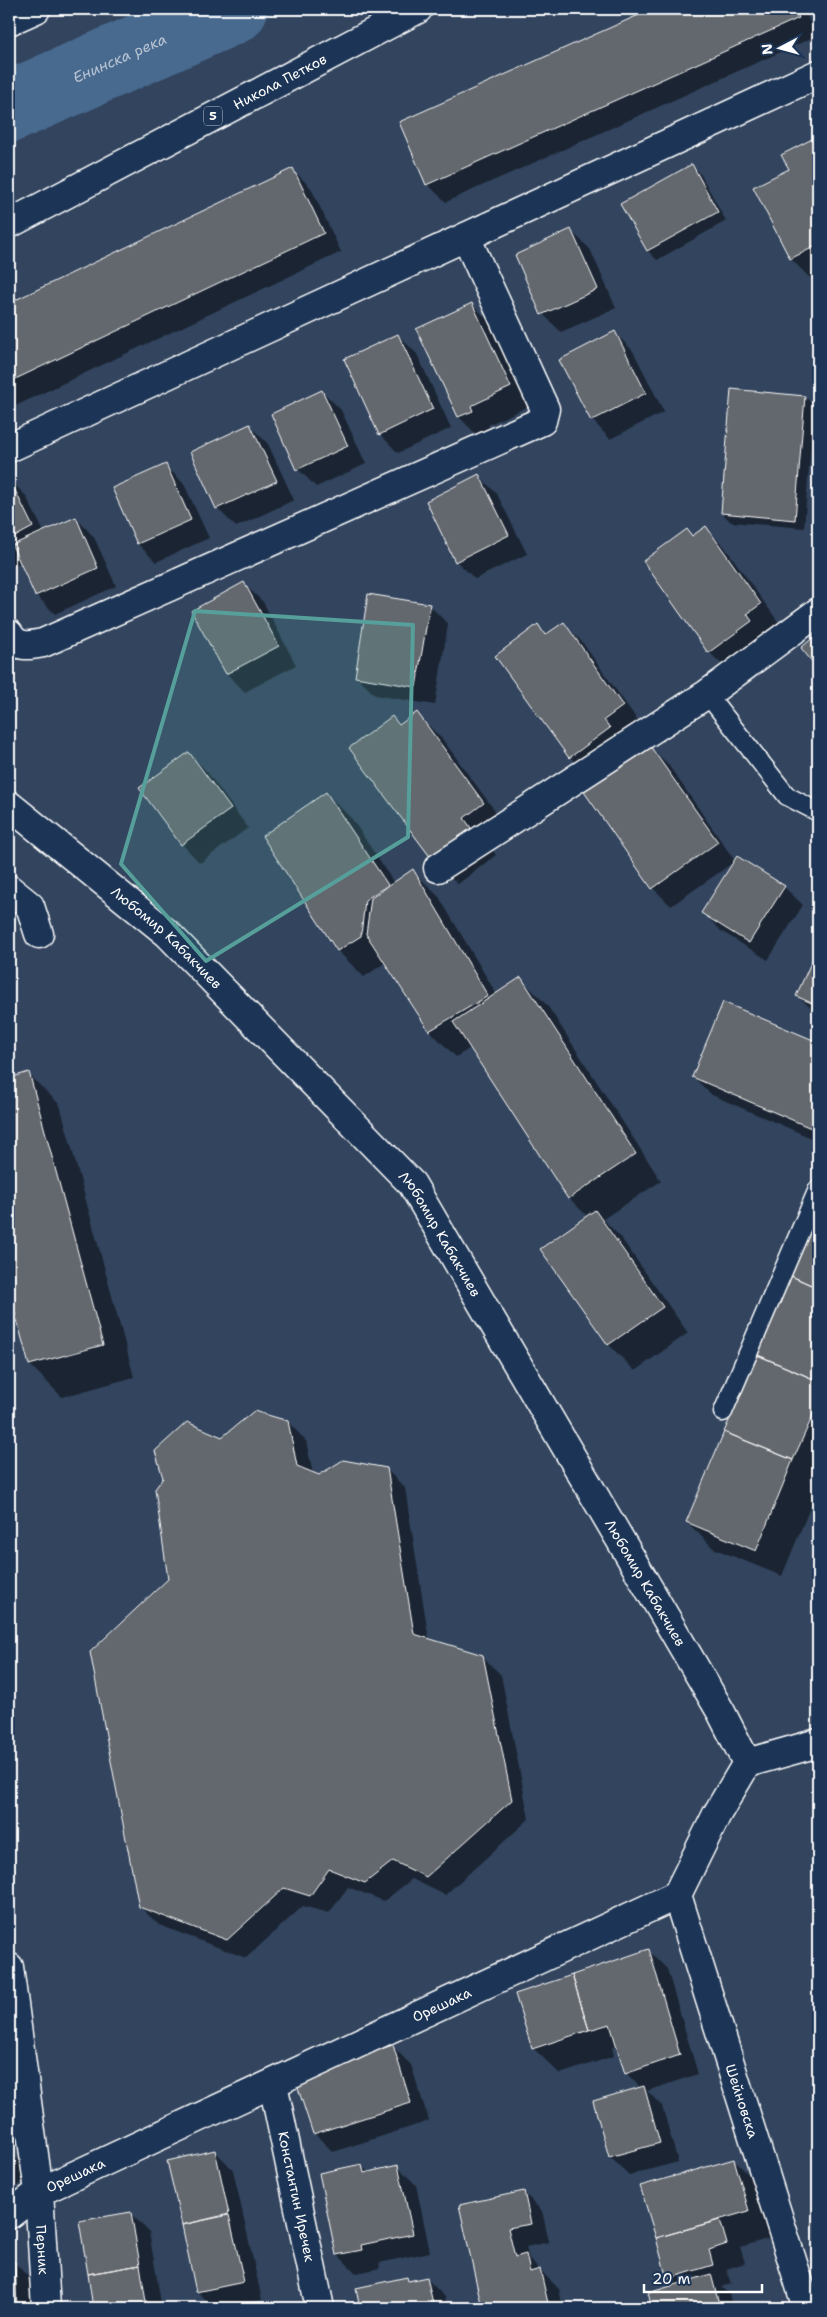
<svg xmlns="http://www.w3.org/2000/svg" width="827" height="2317" font-family="'Shantell Sans',sans-serif">
	<style>
		.shadow { fill: #0007 }
		.lines { fill: none; stroke-linecap: round; stroke-linejoin: round }
		.river { stroke: #486a8f; stroke-width: 71 }
		.building { fill: #63676e; stroke: #fff }
		.service-casing { stroke: #fff; stroke-width: 21 }
		.pedestrian-casing { stroke: #fff; stroke-width: 31 }
		.minor-casing { stroke: #fff; stroke-width: 31 }
		.tertiary-casing { stroke: #fff; stroke-width: 31 }
		.secondary-casing { stroke: #fff; stroke-width: 31 }
		.primary-casing { stroke: #fff; stroke-width: 31 }
		.service { stroke: #1d3557; stroke-width: 18 }
		.pedestrian { stroke: #1d3557; stroke-width: 28 }
		.minor { stroke: #1d3557; stroke-width: 28 }
		.tertiary { stroke: #1d3557; stroke-width: 28 }
		.secondary { stroke: #1d3557; stroke-width: 28 }
		.primary { stroke: #1d3557; stroke-width: 28 }
		.marked { fill: #579f9a; fill-opacity: 0.2; stroke: #579f9a; stroke-width: 4; stroke-linejoin: round }
		.labels { text-anchor: middle; stroke-width: 4; stroke-linejoin: round; paint-order: stroke }
		.shield { fill: #1d3557; stroke: #bbc2cd; stroke-width: 1 }
		.shield-label { font-size: 12px; font-weight: bold; fill: #fff }
		.street-label { font-size: 14px; fill: #fff; stroke: #1d3557 }
		.water-label { font-size: 15px; font-style: italic; fill: #b6c3d2; stroke: #1d3557 }
	</style>
	<rect width="100%" height="100%" fill="#32445e"/>
	<filter id="ink" filterUnits="userSpaceOnUse"><feTurbulence type="fractalNoise" baseFrequency=".02" numOctaves="2"/><feDisplacementMap in="SourceGraphic" scale="10" xChannelSelector="R" yChannelSelector="G"/><feConvolveMatrix kernelMatrix="1 2 1 2 8 2 1 2 1" color-interpolation-filters="sRGB"/></filter>
	<g filter="url(#ink)">
		<path class="shadow" d="M655 9H804L816 36 446 202 427 184 400 123Z
			M818 138V273L809 277 791 259 790 170 783 156Z
			M692 165 701 175 726 221 657 260 648 251 622 204Z
			M293 170 311 188 341 252 9 409V305Z
			M571 231 590 249 616 308 561 332 543 314Z
			M472 304 491 323 529 406 488 425 491 429 477 435 459 417 418 329Z
			M615 333 633 351 664 412 610 439 592 420Z
			M398 335 417 354 451 428 398 453 380 434Z
			M322 391 341 410 366 464 316 487 298 469Z
			M805 397 814 406 804 528 731 522 722 513Z
			M250 426 268 444 294 500 236 527 217 508 191 453Z
			M166 466 184 484 209 538 156 562 138 544Z
			M479 476 497 494 527 554 475 579 456 561Z
			M9 479 26 496 44 532 76 518 94 537 116 586 55 614 36 595 21 562 11 567 9 564Z
			M705 528 724 546 779 623 765 633 770 640 728 670 709 652 687 531 693 537Z
			M244 584 263 602 296 665 245 692 227 674Z
			M429 605 448 624 435 705 375 695 357 677Z
			M564 624 582 642 641 725 588 776 570 757 538 626 547 636Z
			M417 714 443 740 509 830 489 845 496 855 458 884 432 858 392 717 401 726Z
			M648 745 667 763 735 861 784 887 803 905 768 960 721 931 703 913 734 862 671 906 653 888Z
			M189 753 207 772 248 828 200 863 182 844Z
			M326 793 352 819 394 883 413 871 439 897 497 995 521 979 547 1005 661 1181 603 1219 621 1238 688 1333 635 1371 609 1345 542 1249 588 1217 569 1198 472 1047 456 1057 430 1031 386 962 364 977 338 951 264 836Z
			M818 950V1015L798 996Z
			M723 1004 818 1044V1141L712 1095 693 1077Z
			M28 1074 60 1105 134 1377 62 1397 30 1365 9 1285V1079Z
			M818 1215V1463L811 1479 818 1488 782 1576 713 1548 687 1522Z
			M288 1422 306 1441 313 1474 319 1477 386 1469 405 1488 429 1640 482 1656 501 1675 529 1819 445 1895 412 1879 384 1901 348 1887 329 1913 303 1906 246 1958 159 1925 140 1907 170 1579 222 1439Z
			M648 1950 667 1969 698 2074 647 2091 662 2106 678 2162 629 2175 610 2157 594 2102 641 2088 626 2073 618 2046 612 2047 614 2056 560 2074 533 2048Z
			M392 2046 411 2065 429 2121 333 2152 314 2133Z
			M215 2151 233 2170 262 2300 226 2308H214L198 2292 168 2162Z
			M9 2152 32 2172 9 2194Z
			M734 2160 760 2186 774 2237 740 2247 745 2263 726 2269 731 2284 721 2287 729 2294 733 2308H653L649 2294 676 2286 668 2278 642 2187Z
			M361 2165 369 2173 397 2166 416 2185 430 2252 379 2263 380 2268 356 2273 338 2255Z
			M523 2192 542 2211 549 2242 526 2247 529 2259 559 2289 563 2308H483L461 2206Z
			M130 2213 149 2232 162 2308H95L80 2222Z
			M15 2263 33 2282 35 2308H9V2264Z
			M406 2278 410 2282 427 2279 445 2297 448 2308H362L357 2289Z"/>
		<g class="lines">
			<path class="river" id="s1" d="M9 107 232 9"/>
		</g>
		<path class="building" d="M652 9H795L799 18 426 185 399 122Z
			M818 136V245L790 259 753 187 789 169 781 155Z
			M692 164 718 212 647 251 620 204Z
			M293 168 324 233 9 382V303Z
			M571 229 598 289 541 315 515 255Z
			M472 303 511 387 471 406 473 411 458 417 416 329Z
			M615 331 646 393 591 421 559 360Z
			M398 334 433 409 379 435 344 359Z
			M731 389 805 396 795 520 721 513Z
			M322 390 348 446 296 470 271 414Z
			M250 424 277 481 216 509 190 452Z
			M166 464 191 520 137 544 112 488Z
			M479 474 509 535 455 562 426 501Z
			M9 478 33 527 9 540Z
			M76 517 98 568 35 596 12 545Z
			M706 526 761 604 747 614 752 621 708 653 643 561 687 529 692 536Z
			M244 582 279 646 226 674 191 611Z
			M368 594 430 604 416 687 355 677Z
			M564 622 623 706 604 720 610 728 569 758 495 656 538 624 545 635Z
			M818 633V669L801 648Z
			M417 712 484 803 464 818 471 828 431 858 349 748 392 716 399 725Z
			M648 743 718 842 652 889 582 789Z
			M189 752 231 809 181 845 139 788Z
			M326 792 388 885 365 900 361 936 337 951 262 836Z
			M737 856 785 886 749 943 701 913Z
			M413 869 488 996 429 1031 366 934 371 898Z
			M818 947V1006L796 996Z
			M521 977 636 1154 568 1199 453 1022Z
			M723 1002 818 1042V1131L692 1077Z
			M29 1072 103 1345 29 1365 9 1290V1078Z
			M595 1210 663 1307 608 1345 540 1249Z
			M818 1213V1288L791 1276Z
			M791 1276 818 1288V1381L757 1355Z
			M758 1355 818 1381V1404L793 1460 724 1432Z
			M254 1411 288 1421 297 1466 319 1475 343 1460 387 1468 414 1634 483 1655 512 1800 426 1877 393 1861 365 1883 329 1869 310 1896 284 1888 227 1940 139 1907 90 1652 168 1579 155 1489 163 1478 155 1451 187 1422 222 1437Z
			M724 1432 793 1460 756 1551 686 1522Z
			M649 1949 680 2055 625 2074 610 2024 589 2030 572 1975Z
			M572 1975 589 2030 532 2049 515 1994Z
			M393 2045 411 2103 313 2134 294 2076Z
			M644 2086 660 2143 609 2157 593 2101Z
			M215 2150 229 2214 182 2225 167 2161Z
			M734 2159 749 2211 656 2238 640 2186Z
			M362 2164 364 2173 398 2165 413 2234 361 2245 362 2250 336 2255 319 2173Z
			M524 2191 531 2224 508 2228 515 2257 526 2254 530 2272 540 2269 548 2303 526 2308H482L459 2205Z
			M131 2212 140 2265 88 2274 79 2221Z
			M229 2215 244 2282 196 2292 182 2225Z
			M720 2220 727 2244 709 2250 713 2265 667 2279 656 2238Z
			M9 2262H15L17 2308H9Z
			M140 2265 147 2308H93L88 2274Z
			M711 2274 720 2308H652L648 2293Z
			M407 2277 408 2281 427 2277 434 2308H360L356 2288Z"/>
		<g class="lines">
			<defs>
				<path id="service" d="M707 694 787 796 818 812
					M723 1412 818 1189"/>
				<path id="pedestrian" d="M9 889 30 906 39 934"/>
				<g id="minor">
					<path d="M9 448 818 74"/>
					<path d="M9 634C16 648 29 646 43 643L542 421 545 409 466 237"/>
					<path d="M438 868 707 694 818 612"/>
					<path id="s2" d="M9 1967 39 2192 46 2308"/>
					<path id="s3" d="M273 2084 320 2308"/>
					<path id="s4" d="M9 2215 39 2192 677 1895"/>
				</g>
				<g id="tertiary">
					<path id="s5" d="M9 805 168 934 412 1184 721 1712 747 1763"/>
				</g>
				<path id="secondary" d="M807 2308 677 1895 717 1814 747 1763 818 1743"/>
				<g id="primary">
					<path d="M9 21 36 9"/>
					<path id="s6" d="M9 224 418 9"/>
				</g>
			</defs>
			<use href="#service" class="service-casing"/>
			<use href="#pedestrian" class="pedestrian-casing"/>
			<use href="#minor" class="minor-casing"/>
			<use href="#tertiary" class="tertiary-casing"/>
			<use href="#secondary" class="secondary-casing"/>
			<use href="#primary" class="primary-casing"/>
			<use href="#service" class="service"/>
			<use href="#pedestrian" class="pedestrian"/>
			<use href="#minor" class="minor"/>
			<use href="#tertiary" class="tertiary"/>
			<use href="#secondary" class="secondary"/>
			<use href="#primary" class="primary"/>
		</g>
	</g>
	<path class="marked" d="M195 611 413 625 408 837 206 961 121 864Z"/>
	<g class="labels">
		<rect class="shield" x="204" y="106.5" width="18" height="19" rx="4"/>
		<g class="shield-label">
			<text x="213" y="120">5</text>
		</g>
		<g class="street-label">
			<text dy="5" stroke="none"><textPath href="#s6" startOffset="306">Никола Петков</textPath></text>
			<text dy="5" stroke="none"><textPath href="#s5" startOffset="206">Любомир Кабакчиев</textPath></text>
			<text dy="5" stroke="none"><textPath href="#s5" startOffset="611">Любомир Кабакчиев</textPath></text>
			<text dy="5" stroke="none"><textPath href="#s5" startOffset="1016">Любомир Кабакчиев</textPath></text>
			<text dy="5" stroke="none"><textPath href="#s4" startOffset="482">Орешака</textPath></text>
			<text transform="translate(742 2101) rotate(72)" y="5">Шейновска</text>
			<text dy="5" stroke="none"><textPath href="#s4" startOffset="78">Орешака</textPath></text>
			<text dy="5" stroke="none"><textPath href="#s3" startOffset="115">Константин Иречек</textPath></text>
			<text dy="5" stroke="none"><textPath href="#s2" startOffset="285">Перник</textPath></text>
		</g>
		<g class="water-label">
			<text dy="5" stroke="none"><textPath href="#s1" startOffset="121">Енинска река</textPath></text>
		</g>
	</g>
	<rect width="827" height="2317" fill="none" stroke="#1d3557" stroke-width="30"/>
	<rect x="15" y="15" width="797" height="2287" fill="none" stroke="#fff" stroke-width="2" filter="url(#ink)"/>
	<g transform="translate(780 48) rotate(264)" stroke="#1d3557" stroke-width="4" paint-order="stroke">
	<path d="M0-4L9 19L0 12L-9 19Z" fill="#ffffff"/>
	<text y="-8" font-size="14" font-weight="bold" text-anchor="middle" fill="#ffffff">N</text>
	</g>
	<path d="M644 2284v8h118v-8" fill="none" stroke="#ffffff" stroke-width="2.5"/>
	<text x="652" y="2284" font-size="15" fill="#ffffff" stroke="#1d3557" stroke-width="4" paint-order="stroke">20 m</text>
</svg>
